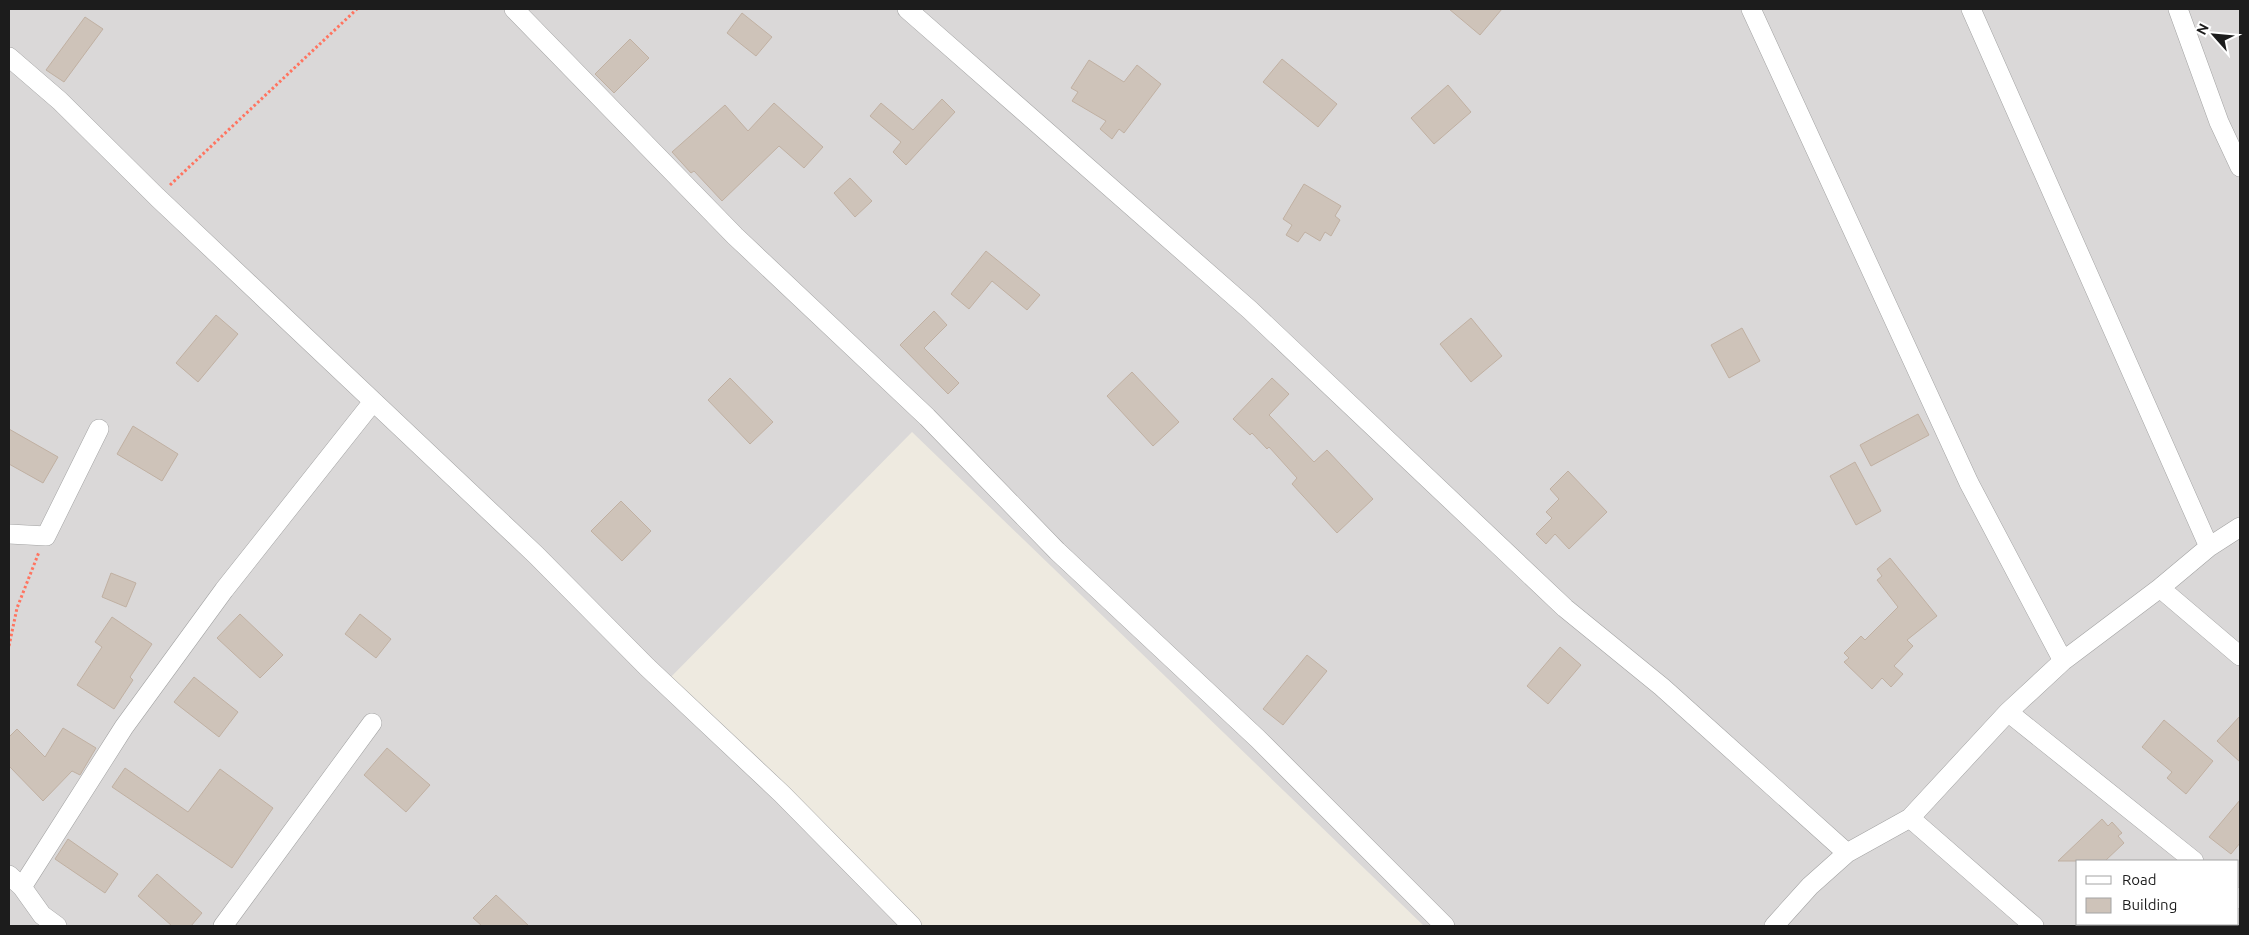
<svg xmlns="http://www.w3.org/2000/svg" width="2249" height="935" font-family="Ubuntu,sans-serif">
	<style>
		.residential { fill: #dad8d8; fill-rule: evenodd }
		.building { fill: #cec3b9; stroke: #c0b0a2 }
		.lines { fill: none; stroke-linecap: round; stroke-linejoin: round }
		.minor-casing { stroke: #a3a3a3; stroke-width: 20 }
		.path { stroke: #ff7460; stroke-width: 3; stroke-dasharray: 2.5 2.5; stroke-linecap: butt }
		.minor { stroke: #fff; stroke-width: 19 }
	</style>
	<rect width="100%" height="100%" fill="#eeeae0"/>
	<path class="residential" d="M9 9H2240V926H1424L912 432 664 684 923 926H9ZM2078 861H2238V924H2078Z"/>
	<path class="building" d="M1449 9H1502L1480 35Z
		M742 13 772 37 756 56 727 33Z
		M85 17 103 29 64 82 46 70Z
		M630 39 649 58 614 93 595 74Z
		M1282 59 1337 104 1318 127 1263 82Z
		M1089 60 1124 82 1137 65 1161 84 1124 133 1119 129 1112 139 1100 129 1106 121 1072 101 1078 92 1071 88Z
		M1448 85 1471 112 1434 144 1411 118Z
		M942 99 955 112 906 165 893 152 901 142 870 116 881 103 913 130Z
		M774 103 823 147 804 168 779 146 722 201 694 171 691 173 672 152 725 105 748 131Z
		M850 178 872 201 855 217 834 193Z
		M1304 184 1341 206 1335 216 1340 220 1331 236 1325 232 1320 241 1305 232 1298 242 1286 235 1292 225 1283 219Z
		M986 251 1040 295 1027 310 992 281 969 309 951 294Z
		M934 311 947 325 924 348 959 383 948 394 900 345Z
		M216 315 238 334 198 382 176 363Z
		M1471 318 1502 356 1471 382 1440 344Z
		M1742 328 1760 361 1729 378 1711 345Z
		M1132 372 1179 422 1153 446 1107 396Z
		M730 378 773 422 750 444 708 400Z
		M1272 378 1289 394 1269 415 1314 462 1327 450 1373 499 1337 533 1292 484 1297 478 1269 447 1267 449 1252 433 1250 435 1233 419Z
		M1918 414 1929 435 1871 466 1860 445Z
		M133 426 178 454 162 481 117 454Z
		M9 429 58 457 43 483 9 464Z
		M1855 462 1881 511 1856 525 1830 476Z
		M1568 471 1607 512 1569 549 1555 534 1546 544 1536 534 1552 518 1546 512 1559 499 1550 489Z
		M621 501 651 531 622 561 591 531Z
		M1890 558 1937 616 1907 640 1913 646 1894 666 1903 674 1891 687 1882 678 1872 689 1844 662 1849 658 1844 653 1861 636 1865 640 1898 607 1877 580 1882 576 1877 569Z
		M111 573 136 583 126 607 102 597Z
		M240 614 283 655 260 678 217 638Z
		M360 614 391 639 376 658 345 634Z
		M112 617 152 644 130 677 133 680 114 709 77 685 102 647 95 642Z
		M1560 647 1581 665 1548 704 1527 686Z
		M1307 655 1327 671 1283 725 1263 709Z
		M194 677 238 712 219 737 174 702Z
		M2240 716V762L2217 741Z
		M2164 720 2213 761 2186 794 2167 778 2172 772 2142 747Z
		M63 728 96 748 80 775 72 771 43 801 9 766V737L17 729 45 757Z
		M387 748 430 785 406 812 364 775Z
		M125 768 188 812 220 769 273 808 232 868 112 787Z
		M2240 800V843L2231 854 2209 837Z
		M2102 819 2108 826 2112 822 2122 833 2118 836 2124 843 2105 861H2058Z
		M68 839 118 874 105 893 55 859Z
		M157 874 202 913 191 926H172L138 896Z
		M496 895 529 926H482L473 918Z"/>
	<g class="lines">
		<defs>
			<path id="minor" d="M514 9 735 236 927 417 1057 551 1258 739 1445 926
				M907 9 1250 310 1565 608 1662 687 1847 853
				M1751 9 1969 483 2063 661
				M1971 9 2209 547
				M2178 9 2219 122 2240 167
				M9 57 60 101 157 197 536 555 647 667 782 794 912 926
				M9 534 46 536 99 429
				M2160 588 2240 656
				M2008 712 2194 861
				M1910 818 2034 926
				M9 875 22 887 124 727 224 590 372 403
				M22 887 42 915 57 926
				M2238 897 2240 899
				M223 926 372 723
				M1774 926 1810 886 1847 853 1910 818 2008 712 2063 661 2160 588 2209 547 2240 527"/>
		</defs>
		<use href="#minor" class="minor-casing"/>
		<path class="path" d="M170 185 357 9
			M9 646 17 608 39 552"/>
		<use href="#minor" class="minor"/>
	</g>
	<rect width="2249" height="935" fill="none" stroke="#1c1c1c" stroke-width="20"/>
	<rect x="2076" y="860" width="162" height="65" fill="#ffffff" stroke="#a4a4a4"/>
	<rect x="2086" y="876" width="25" height="8" fill="#ffffff" stroke="#a4a4a4"/>
	<text x="2122" y="885" font-size="15" fill="#1c1c1c">Road</text>
	<rect x="2086" y="898" width="25" height="15" fill="#cec3b9" stroke="#a4a4a4"/>
	<text x="2122" y="910" font-size="15" fill="#1c1c1c">Building</text>
	<g transform="translate(2214 35) rotate(297)" stroke="#ffffff" stroke-width="4" paint-order="stroke">
	<path d="M0-4L9 19L0 12L-9 19Z" fill="#1c1c1c"/>
	<text y="-8" font-size="14" font-weight="bold" text-anchor="middle" fill="#1c1c1c">N</text>
	</g>
</svg>
